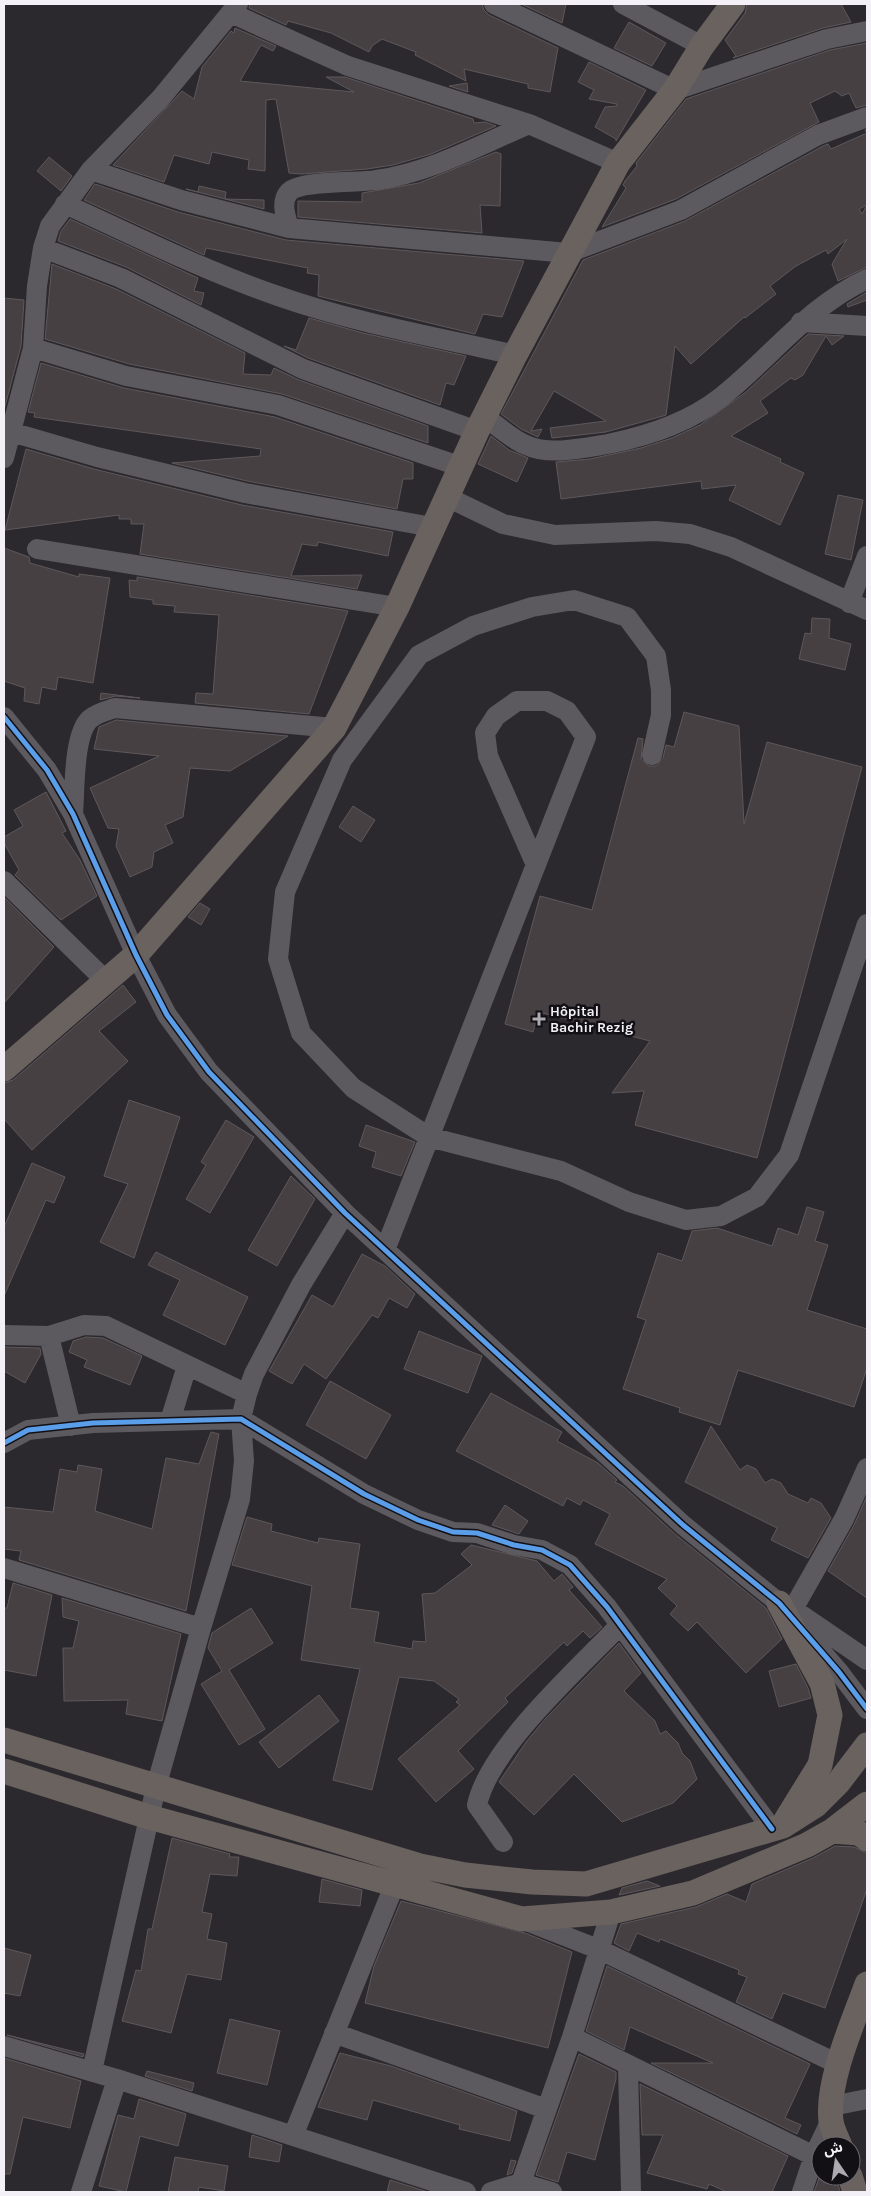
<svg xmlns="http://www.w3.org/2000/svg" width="871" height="2196" font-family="Karla,'Noto Sans Arabic',sans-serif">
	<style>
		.building { fill: #474043; stroke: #5d585a }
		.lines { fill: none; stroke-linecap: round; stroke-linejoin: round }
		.minor { stroke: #5d5a5f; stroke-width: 20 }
		.major { stroke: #69625f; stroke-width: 25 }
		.cycleway-casing { stroke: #120f15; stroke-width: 8 }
		.cycleway { stroke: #5a9eea; stroke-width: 5 }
		.poi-dot { fill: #aeaab1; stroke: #120f15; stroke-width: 2 }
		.labels { text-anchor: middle; stroke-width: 5; stroke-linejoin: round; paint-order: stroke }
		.poi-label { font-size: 14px; font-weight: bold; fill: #f4f0f8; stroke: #120f15; text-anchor: start }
	</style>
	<rect width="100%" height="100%" fill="#2b282e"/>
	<path class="building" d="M250 4H482L484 10 489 15 558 48 550 92 528 88V84L464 69 466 81 415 55 416 52 382 39 372 46 369 52 331 33 288 21 286 25 249 8Z
		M521 4H566L562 23Z
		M747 4H841L851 22 823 28 733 58 736 56 725 40 745 13Z
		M629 22 666 43 652 66 614 48Z
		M235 28 276 46 273 51 261 45 240 81 354 92 326 77H345L473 119 474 123 485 122 496 126 431 154 393 165 367 169 301 174 289 173 276 99 266 100 265 171 248 169 249 160 212 152 209 164 174 155 164 182 113 165 182 91 194 99 202 67 231 31 234 33Z
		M867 43V105L856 108 849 93 842 96 835 91 810 103 819 122 676 199 602 227 626 188 623 185 625 181 637 166 636 163 686 99 830 50Z
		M589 62 646 90 616 141V139L595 127 605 107 617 106V104L589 99 594 90 578 82Z
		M467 83 468 92 449 86Z
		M865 130H867V205L859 209 862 214 867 205V267L838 281 832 264 847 239 828 254 826 250 796 266 770 286 776 294 745 318 744 317 691 364 675 346 666 415 663 416 606 432 552 438 550 428 606 421 554 391 531 431 542 429 538 437 521 429 501 414 583 260 685 221 823 146 828 144 831 149 867 133Z
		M496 152 501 154 500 206 480 205 482 233 298 217V201L362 202V193L419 183Z
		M49 157 72 176 61 191 37 171Z
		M95 184 178 212 286 240 524 261 502 317 483 314 475 334 318 296 319 275 307 273 308 268 206 248 204 255 84 200Z
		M199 186 226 192 225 199 264 200V209L186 189 198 192Z
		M70 219 198 278 194 291 204 293 201 305 126 267 58 241 61 231Z
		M52 264 116 289 245 353 243 374 271 375 274 368 299 380 428 426V443L282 394 129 364 45 339Z
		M867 292V300L848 307 847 304Z
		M4 298 24 300 21 346 4 410Z
		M309 318 363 333 466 356 454 385 446 383 440 405 308 358 284 346 296 350Z
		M808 334 844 336 832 345 826 336 803 375 795 380 791 378 760 401 768 413 731 436 781 459 780 462 804 473 780 525 729 500 736 485 702 489 701 481 561 499 556 462 590 459 641 448 672 438 700 425 746 392Z
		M41 363 124 388 275 417 413 463V479H403L397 509 247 481 172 463 260 456 261 449 34 417 35 413 28 412Z
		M491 436 509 450 528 458 517 482 478 464Z
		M26 449 94 469 242 505 393 532 388 556 318 542 317 546 302 544 291 576 362 575 357 589 140 554 144 524H131V519H119V515L5 530Z
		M838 495 863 500 851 560 825 554Z
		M4 548 29 557 30 563 79 577V574L110 578 93 683 58 677 56 690 42 687 39 704 24 701 25 688 4 681Z
		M137 577 348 611 309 714 195 703 196 693 213 694 219 615 174 612 175 606 153 604V600L130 597 129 580 137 581Z
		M812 618 830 619 829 638 851 644 845 670 799 659 805 633 811 634Z
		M101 693 140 698 116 696 100 700Z
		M684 712 739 726 744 824 767 742 862 767 757 1158 635 1125 644 1091 612 1093 650 1041 539 1012 533 1032 505 1024 540 896 592 910 638 738 643 739 641 759 649 766H656L663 758 666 745 674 747Z
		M116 720 288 736 230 771 190 768 183 817 165 825 173 843 154 852 152 867 130 877 116 846 119 829 108 828 90 788 159 756 94 749 99 727Z
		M46 792 66 831 62 833 80 860 97 896 61 920 15 875 19 870 4 843V837L23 826 14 810Z
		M353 806 375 820 361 842 339 827Z
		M4 897 54 947 4 1003Z
		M200 903 210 909 201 925 188 917Z
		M123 985 136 1002 99 1031 128 1061 32 1150 4 1119V1083L13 1080Z
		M129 1100 180 1117 134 1258 100 1242 128 1184 104 1176Z
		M226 1120 254 1137 210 1213 186 1199 206 1165 201 1162Z
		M366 1125 415 1142 401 1176 372 1167 376 1152 359 1146Z
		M32 1163 65 1177 54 1203 46 1200 4 1296V1227Z
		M291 1176 315 1199 277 1266 248 1250Z
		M807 1207 824 1212 815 1241 828 1245 807 1310 867 1329V1368L854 1407 738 1370 720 1425 679 1412 680 1408 623 1389 646 1320 637 1317 658 1253 682 1261 692 1231 717 1228 772 1246 778 1228 798 1235Z
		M156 1252 248 1297 225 1345 163 1315 180 1280 148 1265Z
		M362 1254 385 1266 415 1294 407 1308 389 1298 378 1318 372 1315 326 1379 304 1364 292 1384 269 1371 312 1295 333 1307Z
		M419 1331 482 1356 468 1393 404 1369Z
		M86 1337 103 1338 142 1356 130 1385 84 1367 87 1360 69 1352 73 1341Z
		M4 1347 40 1348 41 1354 25 1383 4 1371Z
		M330 1381 391 1415 366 1459 306 1425Z
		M491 1393 562 1432 557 1441 598 1463 617 1480 615 1482 623 1486 675 1534 766 1608 782 1639 746 1673 697 1622 688 1631 670 1614 677 1606 658 1588 667 1579 595 1544 610 1514 583 1500 580 1505 567 1498 563 1506 456 1451Z
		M711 1426 740 1470 747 1465 756 1469 765 1483 772 1479 781 1483 788 1494 808 1503 811 1498 821 1503 831 1518 808 1558 771 1540 777 1528 685 1482Z
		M211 1432 219 1434 186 1611 19 1560 21 1551 4 1549V1507L53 1512 60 1469 77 1472 78 1465 102 1469 95 1511 152 1529 166 1458 199 1464Z
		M867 1496V1598L828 1571 854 1525Z
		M505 1505 528 1521 519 1534 492 1525Z
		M247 1517 272 1524 271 1531 318 1543 319 1538 360 1544 350 1608 379 1612 374 1642 412 1649 413 1641 426 1642 422 1594 435 1593 472 1565 461 1554 471 1545 537 1561 554 1581 562 1574 573 1587 569 1590 602 1627 590 1638 583 1631 567 1646 564 1642 505 1698 508 1702 458 1751 474 1769 436 1802 398 1759 460 1705 456 1702 459 1699 434 1681 399 1677 372 1790 333 1780 360 1669 301 1660 312 1586 232 1565Z
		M13 1583 52 1595 36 1676 4 1670V1608H7Z
		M62 1598 181 1634 162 1721 126 1714 128 1700 64 1701 63 1648H73L79 1621 63 1617Z
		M251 1608 273 1643 229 1670 265 1729 239 1745 201 1684 222 1671 208 1648 212 1633Z
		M619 1643 641 1673 624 1691 655 1721 660 1734 666 1731 678 1743 682 1753 690 1761 697 1779 673 1803 622 1822 574 1774 534 1815 499 1782 526 1742 546 1718Z
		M796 1664 808 1688 811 1698 779 1707 769 1671Z
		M319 1695 339 1721 279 1768 259 1742Z
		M172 1838 230 1854 229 1857H239L237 1876 210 1874 202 1912 212 1914 207 1939 227 1943 221 1980 187 1974 171 2033 122 2021 136 1970 141 1971 148 1929H152Z
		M835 1846 854 1847 867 1853V1889L825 2008 783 1993 772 2019 736 2002 747 1977 738 1974 739 1970 660 1939 659 1942 637 1933 629 1951 614 1943 621 1924 696 1907 727 1894 746 1902 752 1884 813 1858Z
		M322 1879 362 1890 360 1906 319 1902Z
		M647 1881 660 1886 619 1895 622 1888Z
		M401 1901 525 1933 572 1952 548 2048 365 2003 374 1966Z
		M4 1948 31 1955 20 1996 4 1993Z
		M607 1966 810 2064 785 2118 801 2125 797 2134 651 2063H713L630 2027 624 2050 586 2031Z
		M230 2019 280 2031 267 2085 217 2073Z
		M7 2035 84 2054 83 2057Z
		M340 2053 391 2066 517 2111 510 2141 459 2129 460 2125 373 2100 367 2120 318 2107Z
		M579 2054 616 2072V2079L595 2160 567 2152 558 2182 536 2175Z
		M4 2058 81 2081 70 2128 23 2117 10 2174H4Z
		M147 2071 194 2083 192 2091 145 2076Z
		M640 2084 788 2156 772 2192H727L709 2184 707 2189 647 2173 663 2135H642Z
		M139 2099 186 2114 178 2146 140 2136 126 2192 99 2186 118 2115 134 2119Z
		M252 2135 282 2145 279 2162 249 2157Z
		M175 2157 228 2166 224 2191 199 2187 198 2192H168Z
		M511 2160 516 2161 512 2173 507 2175Z
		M821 2173V2176H836L840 2192H814Z
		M390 2180 428 2192H387Z"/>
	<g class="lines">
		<path class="minor" d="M494 4 675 90 827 39 867 31
			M623 4 702 46
			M231 13 348 66 529 124 618 163
			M91 170 181 200 289 228 568 253 681 210 818 135 867 117
			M65 204C135 236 205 271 278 296 355 323 436 337 515 355
			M289 228C286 217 280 202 289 192 300 180 358 183 376 180 429 173 480 145 529 124
			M43 248 121 278 303 369 477 431
			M801 322 867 326
			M33 348 126 376 278 405 462 467
			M485 417C498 426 511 439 526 445 549 456 584 448 608 444 648 436 688 423 720 398 770 359 808 306 867 279
			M11 432 97 457 245 493 432 527
			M4 458 33 348 37 286 43 248 50 226 91 170 160 99 238 4
			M447 497 503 524 555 535 656 531 690 534 731 547 867 610
			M37 549 397 607
			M849 603 867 556
			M4 717 47 770 73 814 136 955 167 1015 209 1072 345 1213 683 1525 779 1603 839 1672 867 1709
			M652 755 661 715V690L656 656 627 617 574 600 532 607 473 626 419 655 342 760 285 892 278 959 301 1033 353 1088 429 1137 561 1171 629 1202 686 1220 721 1216 757 1197 789 1155 867 924
			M73 814C75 791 73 734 90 719 97 713 106 711 115 708L334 728
			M4 881 105 980
			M385 1250 586 737 567 711 547 701H517L496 716 485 733 488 756 536 865
			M4 1335 49 1336 84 1325 106 1326 247 1394
			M49 1336 71 1426
			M170 1421 187 1366
			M4 1443 28 1430 93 1423 241 1419 364 1494 418 1520 453 1532 477 1533 514 1545 542 1550 570 1565 607 1607 772 1829
			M4 1568 201 1628
			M793 1609 844 1519 867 1468
			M794 1610 867 1660
			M503 1842 477 1805C489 1748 579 1668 620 1625
			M524 1920 598 1949 838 2064
			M334 2033 546 2109
			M572 2037 814 2156
			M4 2046 117 2079 466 2192
			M628 2066 631 2192
			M92 2071 156 1787 201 1628 240 1499 244 1461 241 1419 247 1394 254 1374 301 1285 345 1213
			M832 2106 867 2099
			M293 2136 394 1886
			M521 2183 572 2037 611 1912
			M81 2192 117 2079
			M491 2192 521 2183 552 2192
			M802 2192 814 2156 831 2120"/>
		<path class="major" d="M4 1069 136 955 334 728 397 607 477 431 515 355 618 163 675 90 702 46 733 4
			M779 1603 822 1683 830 1715 820 1765 786 1820
			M4 1740 420 1866 465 1875 532 1882 586 1884 783 1826 816 1805 838 1783 867 1745
			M4 1771 149 1817 522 1919 611 1912 693 1893 807 1845 832 1831 867 1804
			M832 1831 859 1833 867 1839
			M840 2146C837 2138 832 2129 831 2121 826 2082 854 2020 867 1984
			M850 2176 855 2192"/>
		<defs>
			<path id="cycleway" d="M4 717 47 770 73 814 136 955 167 1015 209 1072 345 1213 683 1525 779 1603 839 1672 867 1709
				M4 1443 28 1430 93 1423 241 1419 364 1494 418 1520 453 1532 477 1533 514 1545 542 1550 570 1565 607 1607 772 1829"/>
		</defs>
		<use href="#cycleway" class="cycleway-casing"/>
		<use href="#cycleway" class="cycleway"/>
	</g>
	<path class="poi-dot" d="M536.5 1011.5h5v5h5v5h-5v5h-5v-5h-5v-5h5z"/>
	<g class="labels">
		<g class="poi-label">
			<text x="550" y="1016">Hôpital<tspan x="550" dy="16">Bachir Rezig</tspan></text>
		</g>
	</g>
	<rect width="871" height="2196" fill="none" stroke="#f4f0f8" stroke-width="10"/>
	<g transform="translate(836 2161) rotate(347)"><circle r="24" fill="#120f15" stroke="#6c6970"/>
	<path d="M0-4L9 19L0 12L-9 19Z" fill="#aeaab1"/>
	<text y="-8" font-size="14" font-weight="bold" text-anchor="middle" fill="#f4f0f8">ش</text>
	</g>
</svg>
